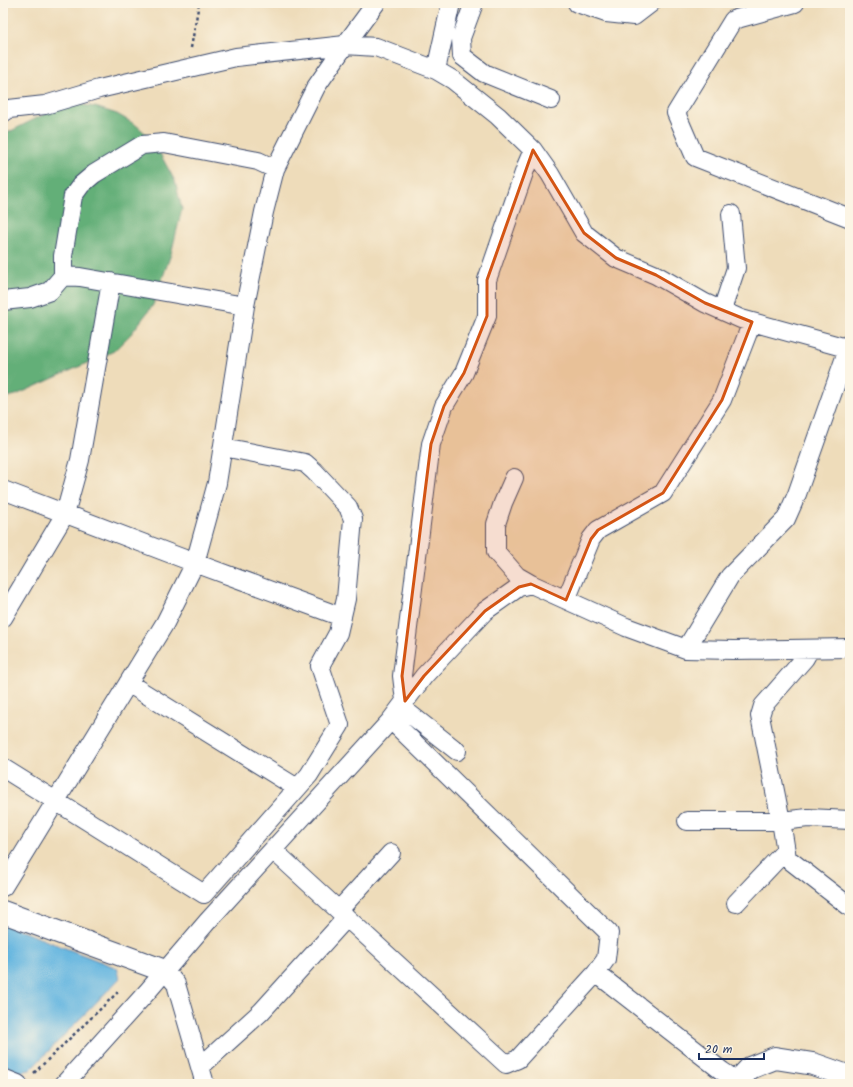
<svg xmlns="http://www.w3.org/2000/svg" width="853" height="1087" font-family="Kalam,sans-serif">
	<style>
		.forest { fill: #63af78; stroke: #3f6f6b }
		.water { fill: #65b6e0; stroke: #40729f }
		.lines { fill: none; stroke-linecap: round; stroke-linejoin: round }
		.street-casing { stroke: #3b496c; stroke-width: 20 }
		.secondary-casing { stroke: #3b496c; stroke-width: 24 }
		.path { stroke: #3b496c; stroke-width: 2.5; stroke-dasharray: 3 3; stroke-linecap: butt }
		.street { stroke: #fff; stroke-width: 18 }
		.secondary { stroke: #fff; stroke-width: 22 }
		.marked { fill: #d45514; fill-opacity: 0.2; stroke: #d45514; stroke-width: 3; stroke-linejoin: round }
	</style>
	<rect width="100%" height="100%" fill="#fcf5e5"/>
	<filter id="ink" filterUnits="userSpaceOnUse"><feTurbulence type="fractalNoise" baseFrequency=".025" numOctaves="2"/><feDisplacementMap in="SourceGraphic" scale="8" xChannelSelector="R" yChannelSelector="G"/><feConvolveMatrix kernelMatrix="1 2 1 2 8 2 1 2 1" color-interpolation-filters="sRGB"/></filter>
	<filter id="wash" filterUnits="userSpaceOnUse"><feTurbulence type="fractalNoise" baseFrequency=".012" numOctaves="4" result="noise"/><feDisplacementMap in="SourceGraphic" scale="16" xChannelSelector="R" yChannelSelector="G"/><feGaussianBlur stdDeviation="0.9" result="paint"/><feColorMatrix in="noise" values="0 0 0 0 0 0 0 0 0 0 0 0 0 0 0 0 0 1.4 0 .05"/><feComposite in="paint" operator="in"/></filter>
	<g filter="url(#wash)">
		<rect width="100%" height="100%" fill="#eedcba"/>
		<path class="forest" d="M77 104 95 107 117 114 136 125 152 139 175 181 182 209 171 254 153 305 131 334 114 351 16 395 3 398V135L57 108Z"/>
		<path class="water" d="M3 924 117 968 120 978 30 1070 19 1072 3 1065Z"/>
	</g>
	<g filter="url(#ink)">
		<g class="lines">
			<defs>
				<path id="street" d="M474 3 461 38 462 56 484 73 551 100
					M577 3 606 13 634 16 651 3
					M795 3 733 20 676 113 695 157 850 218
					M436 70 451 3
					M3 113 9 109 45 105 99 89 236 57 345 45 376 47 436 70 453 80 498 116 533 150 550 174 584 233 616 258 656 275 705 303 741 319 850 349
					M63 276V256L73 196 81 185 94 174 142 145 164 143 258 161 275 169
					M3 301 30 298 50 291 63 276 80 277 245 306
					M722 310 736 268 731 214
					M514 478 503 503 496 524V552L517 576 531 584
					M3 490 195 563 342 617
					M566 600 591 539 598 530 663 493 722 400 752 322
					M3 618 65 514 80 460 111 282
					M686 649 730 576 786 519 797 494 850 343
					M128 683 297 788
					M405 701 402 676 431 444 444 406 464 373 487 316V280L527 164 533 150
					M401 707 457 751
					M391 720 609 933 606 959 596 973 722 1071 737 1081
					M3 768 204 894 309 775 340 725 320 666 338 633 346 599 353 519 348 507 314 471 305 463 223 447
					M850 820 808 818 781 821 787 858 850 907
					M687 821H781L760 716 763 706 805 658 810 649
					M273 850 506 1064 518 1059 596 973
					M3 887 165 623 195 563 217 483 245 306 264 212 275 169 316 87 345 45 376 3
					M736 903 786 850
					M339 910 391 853
					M165 971 176 984 205 1084
					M200 1067 261 1012 340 925 344 914
					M3 1078 18 1084
					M64 1084 147 992 207 922 391 720 424 676 485 611 519 587 531 584 626 627 686 649 733 650 850 648"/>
				<path id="secondary" d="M3 912 165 971
					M735 1084 750 1068 775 1058 813 1064 850 1077"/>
			</defs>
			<use href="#street" class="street-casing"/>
			<use href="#secondary" class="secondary-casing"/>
			<path class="path" d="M191 48 199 3
				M34 1073 118 992"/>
			<use href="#street" class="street"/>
			<use href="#secondary" class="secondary"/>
		</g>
	</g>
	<path class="marked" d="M533 150 584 233 616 258 656 275 705 303 752 322 722 400 663 493 598 530 591 539 566 600 531 584 519 587 485 611 424 676 405 701 402 676 431 444 444 406 464 373 487 316V280Z"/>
	<rect width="853" height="1087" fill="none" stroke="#fcf5e5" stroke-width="16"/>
	<path d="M699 1053v6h65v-6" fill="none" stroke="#1b2f5e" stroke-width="2"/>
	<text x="705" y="1053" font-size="12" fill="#1b2f5e" stroke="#fcf5e5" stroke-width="3" paint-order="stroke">20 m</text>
</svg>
